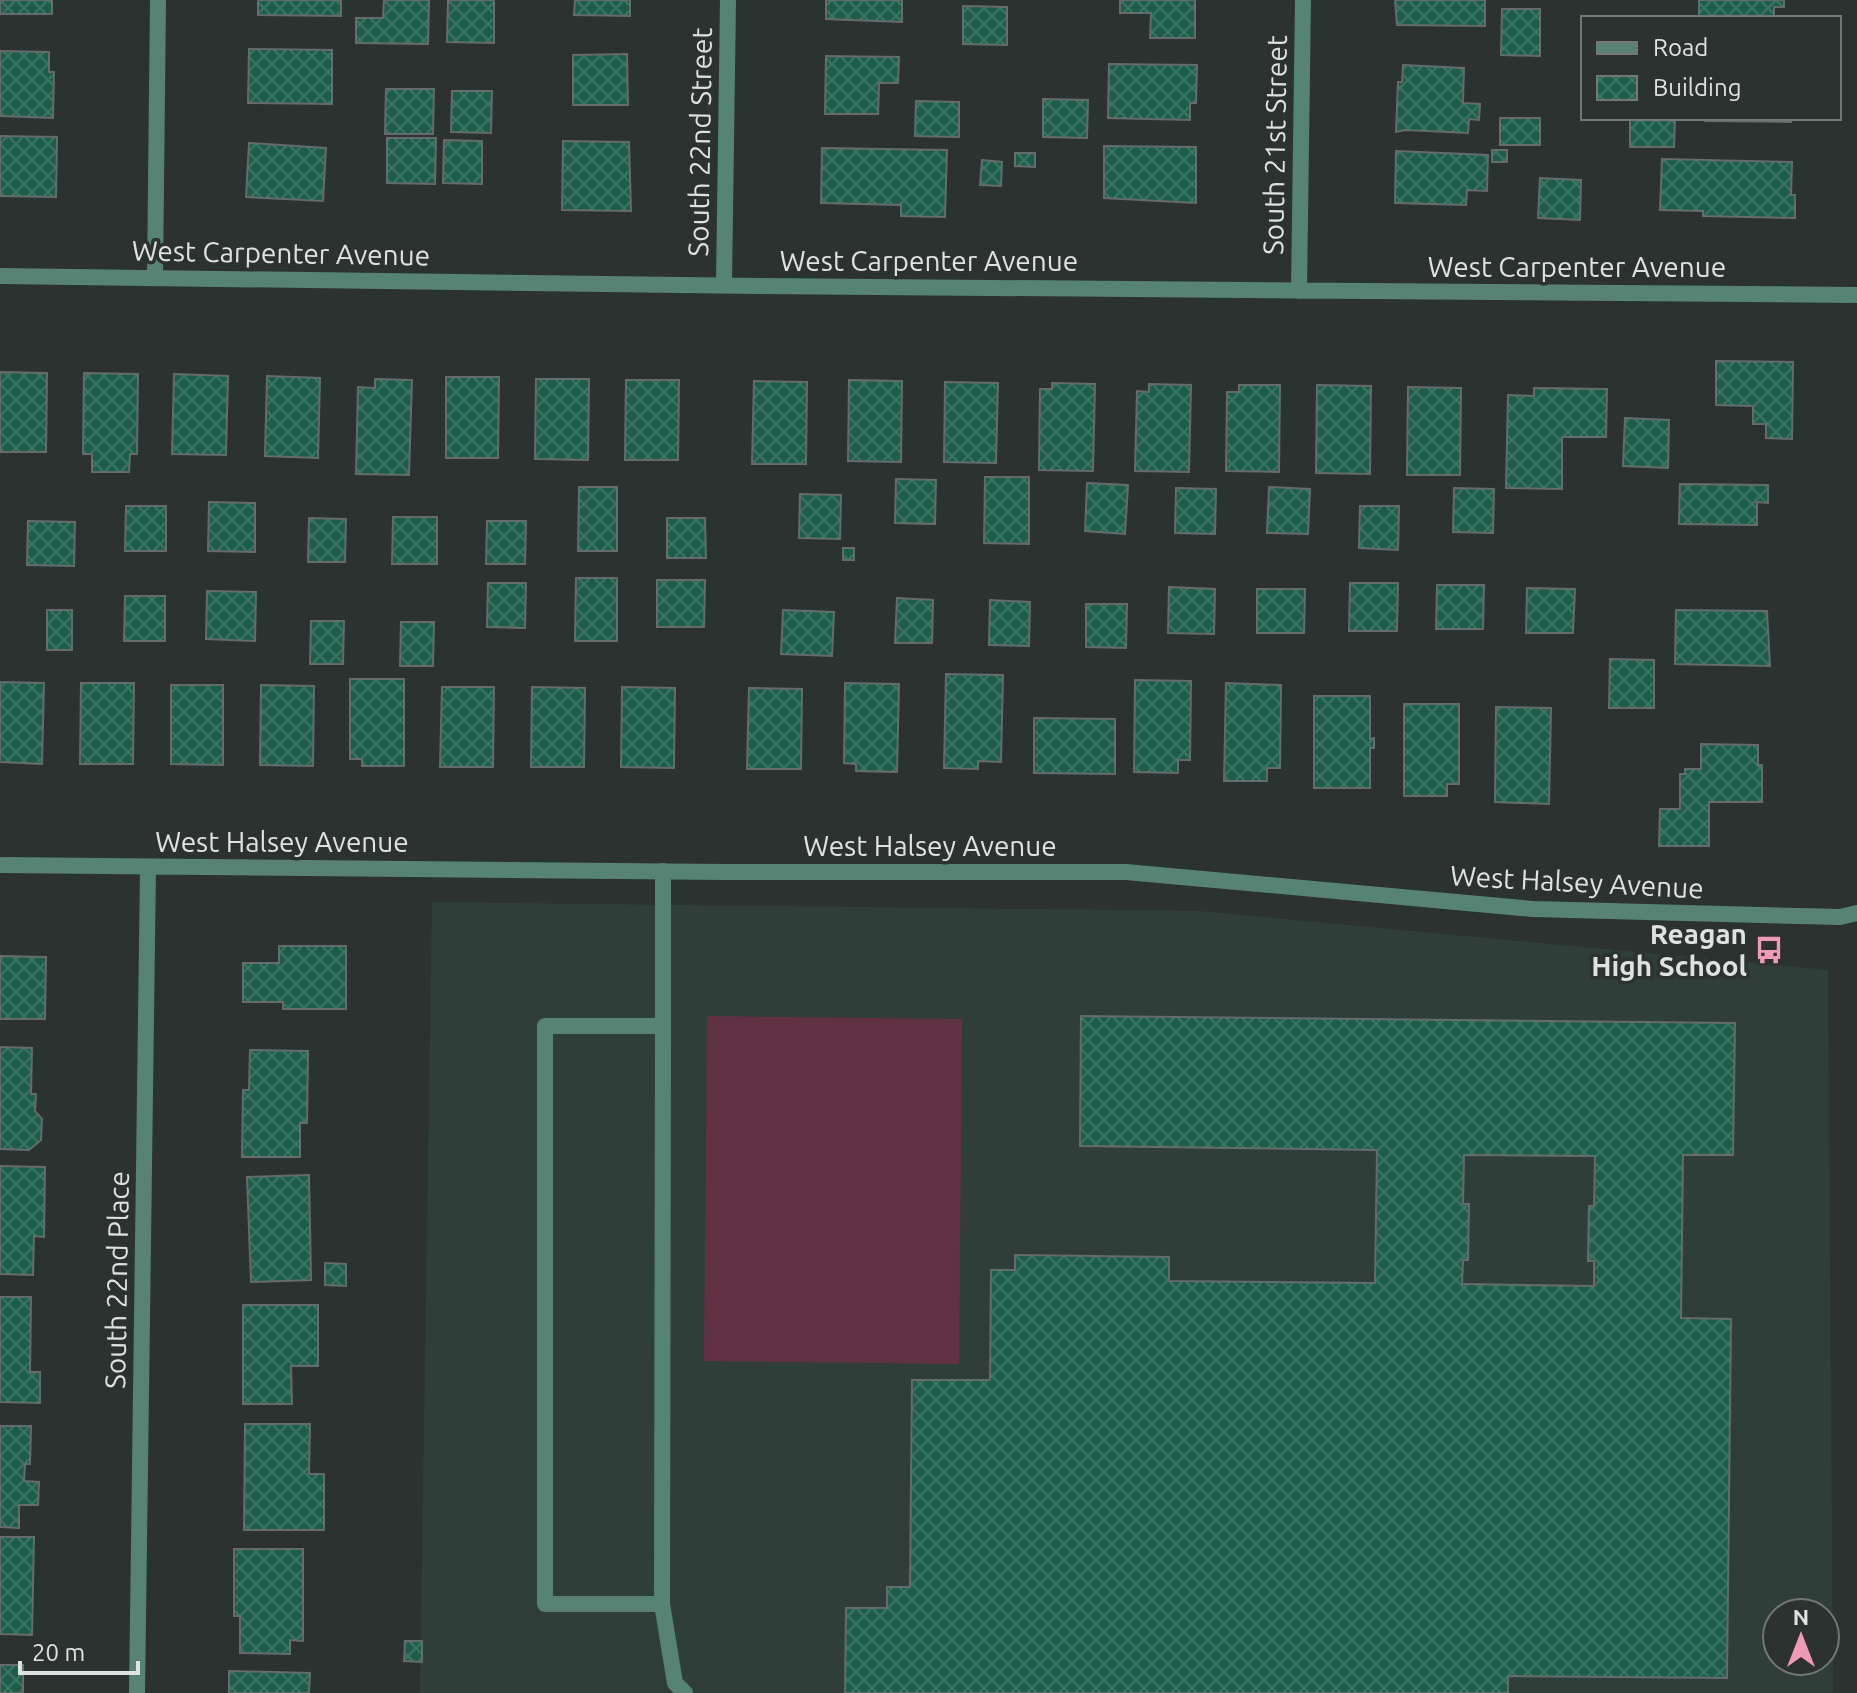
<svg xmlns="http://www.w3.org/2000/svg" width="1857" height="1693" font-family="Ubuntu,sans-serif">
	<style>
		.built { fill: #303e39; fill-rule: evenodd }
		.grass { fill: #613244 }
		.building { fill: url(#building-cross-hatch); stroke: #656c6a; stroke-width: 2; fill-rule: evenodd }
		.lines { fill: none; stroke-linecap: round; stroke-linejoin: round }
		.service { stroke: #578374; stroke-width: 16 }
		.minor { stroke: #578374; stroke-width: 16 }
		.labels { text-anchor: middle; stroke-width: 7; stroke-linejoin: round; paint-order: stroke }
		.street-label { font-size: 28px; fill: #dee2e1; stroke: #2c3230 }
		.poi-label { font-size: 28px; font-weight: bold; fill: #dee2e1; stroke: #2c3230; text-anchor: end }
	</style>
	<defs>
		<pattern id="building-cross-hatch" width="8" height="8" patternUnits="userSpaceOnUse" patternTransform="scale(2)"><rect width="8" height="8" fill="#1d5d4c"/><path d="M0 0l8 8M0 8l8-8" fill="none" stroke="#3d7466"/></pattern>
	</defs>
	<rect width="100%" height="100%" fill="#2c3230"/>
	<path class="built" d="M432 902 1199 911 1828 970 1833 1693H420ZM1777 1613H1825V1661H1777Z"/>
	<path class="grass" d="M707 1016 962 1019 959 1364 704 1361Z"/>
	<path class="building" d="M0 0H52V14H0Z
		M258 0H341V16L258 15Z
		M384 0H429L428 44 356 43V18H383Z
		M448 0H494V43L447 42Z
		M575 0H630V16L574 15Z
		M826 0H902V22L826 19Z
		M1120 0H1195V38H1150L1151 13H1120Z
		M1395 0H1485V26L1397 25Z
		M1699 0H1784V7H1774V18H1699Z
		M963 6 1007 7V45L963 44Z
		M1502 9H1540V56L1501 55Z
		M249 49 332 50V104L248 103Z
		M0 51 49 52V72H54L53 118 0 116Z
		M627 54 628 105H573V55Z
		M826 56 899 57 898 83H879L878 114H825Z
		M1109 64 1197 65 1196 103H1190V120L1108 118Z
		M1403 65 1464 68 1463 103 1480 104 1479 120 1469 119 1468 133 1405 130 1396 132 1398 82H1402Z
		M386 89H434L433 134H385Z
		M452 91H492L491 133 451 132Z
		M1043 99 1088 100 1087 138 1043 137Z
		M916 101 959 102V137L915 136Z
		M1500 118H1540V145H1500Z
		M1630 118H1675L1674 147H1630Z
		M1705 118H1791V122L1705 121Z
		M0 136 57 137 56 197 0 196Z
		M387 138H436L435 184 387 183Z
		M444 140 482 141V184L443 183Z
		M563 141 629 142 631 211 562 210Z
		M249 143 326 148 323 201 246 197Z
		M1104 146 1196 147V203L1104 198Z
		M822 148 947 150 945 217 901 216V205L821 203Z
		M1492 150H1507V162H1492Z
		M1396 151 1488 155 1487 191 1467 190 1466 205 1395 203Z
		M1015 153H1035V167L1015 166Z
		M1662 159 1792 162 1791 195H1795V218L1703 216V211L1660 210Z
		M982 160 1002 162 1001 186 980 185Z
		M1540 178 1581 180 1580 220 1538 218Z
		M1716 361 1793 362 1792 439 1766 438V424H1753V406L1716 405Z
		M0 372 47 373 46 452H0Z
		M84 373 138 374 137 454H130L129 472H92V454H83Z
		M174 374 228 376 226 455 172 454Z
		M267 376 320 378 318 458 265 456Z
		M446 377H499L498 458H446Z
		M375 379 412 380 409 475 356 474 358 387 375 388Z
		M536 379H589L588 460 535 459Z
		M626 380H679L678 460H625Z
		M849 380 902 381 901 462 848 461Z
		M754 381 807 382 806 464H752Z
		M945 382 998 383 996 463 944 462Z
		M1052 383 1095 384 1093 471 1039 470 1040 389H1052Z
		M1149 384 1191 385 1189 472 1135 471 1137 391 1149 392Z
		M1239 385H1280L1279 472 1226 471 1227 392H1239Z
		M1317 385 1371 386 1370 474 1316 473Z
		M1408 387 1461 388 1460 475H1407Z
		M1534 388 1607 389 1606 437H1562V489L1506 488 1508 395 1534 396Z
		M1625 418 1669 420 1668 468 1623 466Z
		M985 477H1029V544L984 543Z
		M896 479 936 480 935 524 895 523Z
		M1087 483 1128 485 1125 534 1085 531Z
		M1680 484 1768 485V503L1757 502V525L1679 524Z
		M579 487H617V551H578Z
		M1269 487 1310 489 1308 534 1267 533Z
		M1176 488 1216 489 1215 534 1175 533Z
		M1454 488 1494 489 1493 533 1453 532Z
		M800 494 841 495 840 539 799 538Z
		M209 502 255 503V552L208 551Z
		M126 506H166V551H125Z
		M1360 506H1399L1398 550 1359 548Z
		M393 517H437V564H392Z
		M309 518 346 519 345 562H308Z
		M667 518H705L706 558H667Z
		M28 521 75 522 74 566 27 565Z
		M487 521H526L525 564H486Z
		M843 548H854V560H843Z
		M576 578H617V641H575Z
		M657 580H705L704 627H657Z
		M488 583H526L525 628 487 627Z
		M1350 583H1398L1397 631H1349Z
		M1437 585H1484L1483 629H1436Z
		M1169 587 1215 589 1214 634 1168 633Z
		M1527 588 1575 589 1573 633H1526Z
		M1257 589H1305L1304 633H1257Z
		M207 591 256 592 255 641 206 639Z
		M125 596H165V641H124Z
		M897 598 933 600 932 643H895Z
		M990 600 1030 602 1029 646 989 645Z
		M1086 604H1127L1126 648 1086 647Z
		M47 610H72V650H47Z
		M783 610 834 612 832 656 781 654Z
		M1676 610 1767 611 1770 666 1675 664Z
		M311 621H344L343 664H310Z
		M401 622H434L433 666H400Z
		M1610 659 1654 660V708H1609Z
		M946 674 1003 675 1001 762 978 761V769L944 768Z
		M350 679H404V766H362V759H350Z
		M1135 680 1191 681 1190 760H1178V773L1134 772Z
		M0 682 44 683 42 764 0 762Z
		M81 683H134L133 764H80Z
		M845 683 899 684 897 772 856 771V764L844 763Z
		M1226 683 1281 685 1280 768H1267V781H1224Z
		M171 685H223V765L171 764Z
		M261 685 314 686 313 766 260 765Z
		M442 687H494L493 767H440Z
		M532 687 585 688 584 767H531Z
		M622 687 675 688 674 768 621 767Z
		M749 688 802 689 801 769H747Z
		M1314 696H1370V739L1374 738V748H1370V788H1314Z
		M1404 704H1459V784H1447V796H1404Z
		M1496 707 1551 708 1549 804 1495 802Z
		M1034 718 1115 719V774L1034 773Z
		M1701 744 1758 745V765H1762V802H1709V846H1659L1660 809H1680V774H1685V769H1701Z
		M279 946H346V1009H283V1002H243V963H279Z
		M0 956 46 957 45 1019H0Z
		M1081 1016 1735 1023 1733 1155H1683L1681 1318 1731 1319 1727 1678 1508 1676V1693H845L846 1608H887V1587H910L912 1380H990L991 1270H1015V1255L1169 1257V1281L1375 1283 1377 1150 1080 1146ZM1464 1155 1595 1156 1594 1206H1589L1588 1261H1594V1286L1462 1284 1463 1260H1468L1469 1204H1463Z
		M0 1047 32 1048 31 1094H36L35 1111 42 1119 41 1140 29 1150 0 1149Z
		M250 1050 308 1051 307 1123H300V1157H242L243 1090H249Z
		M0 1166 45 1167 44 1237 34 1236 33 1275 0 1274Z
		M309 1175 311 1280 251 1282 247 1177Z
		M325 1263 346 1264V1286L325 1285Z
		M0 1297H31L30 1372H40V1403L0 1402Z
		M243 1305H318V1366H291L292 1404H243Z
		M245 1424H310L309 1474H324V1530H244Z
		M0 1426H31L30 1464H25L24 1481 39 1482 38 1505H19V1528L0 1527Z
		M0 1537H34L32 1635 0 1634Z
		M234 1549H303V1641L290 1640V1654L240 1653V1616H234Z
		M405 1641H422V1662L404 1661Z
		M0 1665H23V1693H0Z
		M229 1671 310 1673 309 1693H229Z"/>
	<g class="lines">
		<path class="service" d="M663 1026V871
			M662 1604H545V1026H663L662 1604 675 1683 685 1693"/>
		<path class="minor" d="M0 276 758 286 1857 295
			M155 278 158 0
			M724 284 728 0
			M1299 291 1303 0
			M0 865 725 872H1126L1533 909 1840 917 1857 913
			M137 1693 148 867"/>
	</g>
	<defs>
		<symbol id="bus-bare" viewBox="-9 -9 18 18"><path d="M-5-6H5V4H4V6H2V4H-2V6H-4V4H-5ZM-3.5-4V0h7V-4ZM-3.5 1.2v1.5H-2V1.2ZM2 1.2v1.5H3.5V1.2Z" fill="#ef9ab8" stroke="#2c3230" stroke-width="2.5" paint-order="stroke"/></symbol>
	</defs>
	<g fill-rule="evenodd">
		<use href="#bus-bare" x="1749" y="930" width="40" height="40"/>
	</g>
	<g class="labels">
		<g class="street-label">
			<text transform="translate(700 142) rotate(-89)" y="10">South 22nd Street</text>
			<text transform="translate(1275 145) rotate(-89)" y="10">South 21st Street</text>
			<text transform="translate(281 253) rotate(1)" y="10">West Carpenter Avenue</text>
			<text x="929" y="271">West Carpenter Avenue</text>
			<text x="1577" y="277">West Carpenter Avenue</text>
			<text x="282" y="852">West Halsey Avenue</text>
			<text x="930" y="856">West Halsey Avenue</text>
			<text transform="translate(1577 882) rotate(3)" y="10">West Halsey Avenue</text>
			<text transform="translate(117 1280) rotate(-89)" y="10">South 22nd Place</text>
		</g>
		<g class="poi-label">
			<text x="1747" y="944">Reagan<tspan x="1747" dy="32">High School</tspan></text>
		</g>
	</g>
	<rect x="1581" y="16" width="260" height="104" fill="#2c3230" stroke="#737877" stroke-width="2"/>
	<rect x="1597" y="42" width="40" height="12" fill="#578374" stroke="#737877" stroke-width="2"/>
	<text x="1653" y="56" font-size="24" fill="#dee2e1">Road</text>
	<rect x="1597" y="76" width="40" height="24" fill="url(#building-cross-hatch)" stroke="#737877" stroke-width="2"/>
	<text x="1653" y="96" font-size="24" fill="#dee2e1">Building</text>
	<g transform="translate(1801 1637)"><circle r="38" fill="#2c3230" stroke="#737877" stroke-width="2"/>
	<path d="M0-6L14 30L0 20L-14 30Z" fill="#ef9ab8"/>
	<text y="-12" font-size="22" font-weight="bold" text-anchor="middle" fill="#dee2e1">N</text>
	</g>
	<path d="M20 1661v12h118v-12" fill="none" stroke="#dee2e1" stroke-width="4"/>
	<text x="32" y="1661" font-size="24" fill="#dee2e1" stroke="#2c3230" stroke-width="6" paint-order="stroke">20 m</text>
</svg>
